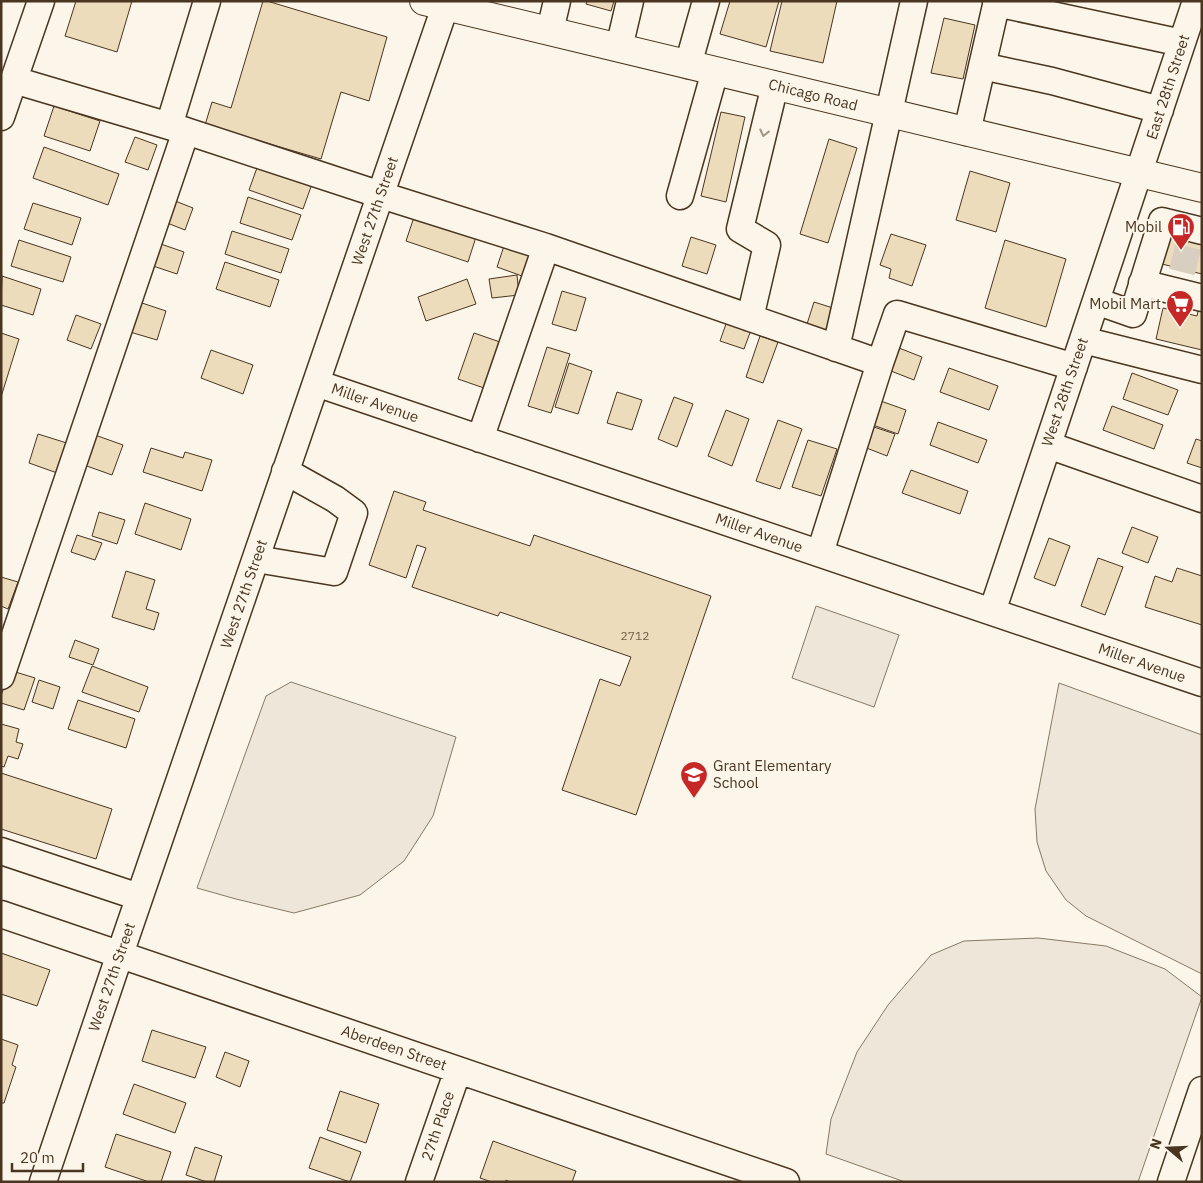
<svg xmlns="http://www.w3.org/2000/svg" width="1203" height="1183" font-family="'IBM Plex Sans',sans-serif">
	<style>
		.green { fill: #ede6d9; stroke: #887966 }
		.building { fill: #ecdcbc; stroke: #4a3520 }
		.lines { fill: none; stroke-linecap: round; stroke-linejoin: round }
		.minor-tunnel { stroke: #d8cfc1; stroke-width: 26; stroke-dasharray: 26 13; stroke-linecap: butt }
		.minor-casing { stroke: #4a3520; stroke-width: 29 }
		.major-casing { stroke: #4a3520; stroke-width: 30 }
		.minor { stroke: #fbf6e9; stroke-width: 26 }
		.major { stroke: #fbf6e9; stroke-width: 28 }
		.oneway { stroke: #a29684 }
		.labels { text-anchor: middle; stroke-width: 4; stroke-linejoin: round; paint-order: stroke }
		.number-label { font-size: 12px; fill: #725f47 }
		.street-label { font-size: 15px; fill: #4a3520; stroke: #fbf6e9 }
		.poi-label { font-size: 15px; fill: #4a3520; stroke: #fbf6e9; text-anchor: end }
	</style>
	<rect width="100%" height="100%" fill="#fbf6e9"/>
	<path class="green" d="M816 606 899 635 874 707 792 678Z
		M291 682 456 737 433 816 404 861 360 895 294 913 236 899 197 888 266 696Z
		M1059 683 1202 735V974L1086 916 1066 900 1046 871 1037 842 1035 809Z
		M1038 938 1106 946 1165 969 1202 997 1138 1182H905L826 1154 831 1119 857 1052 888 1005 931 955 964 941Z"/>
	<path class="building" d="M76 1H132L117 52 65 36Z
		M263 1H267L387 37 369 101 341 92 321 159 205 125 212 102 231 108Z
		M587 1H614L611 11 586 4Z
		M730 1H779L766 47 720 34Z
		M782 1H837L823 63 770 51Z
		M944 18 975 25 963 79 931 73Z
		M54 106 100 121 90 151 44 136Z
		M721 112 745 117 726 202 701 196Z
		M135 137 157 145 148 170 125 162Z
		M829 139 857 148 828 243 800 234Z
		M44 147 119 174 108 205 33 178Z
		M258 165 312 184 303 209 249 190Z
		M970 171 1010 183 996 232 956 220Z
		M248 197 301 215 292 240 240 223Z
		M170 199 193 208 185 230 162 221Z
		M33 203 81 218 72 245 24 229Z
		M414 217 476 237 468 262 406 241Z
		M1164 230 1202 239V274L1158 263Z
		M232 231 289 249 281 273 225 254Z
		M891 234 926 245 912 286 889 278 891 269 880 265Z
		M691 237 716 245 707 274 682 266Z
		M19 240 71 257 63 282 11 266Z
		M1005 240 1066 259 1046 327 985 308Z
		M155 242 184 252 177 274 147 264Z
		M504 246 529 255 522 276 497 267Z
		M225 262 279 280 270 307 216 289Z
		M517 275 519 295 492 298 489 279Z
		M2 276 41 289 33 315 1 305Z
		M467 279 476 304 426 321 418 297Z
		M562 291 586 298 576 331 552 324Z
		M139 302 166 311 157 340 130 332Z
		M814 302 833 308 826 330 807 324Z
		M1163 308 1197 316 1198 311 1202 312V350L1156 339Z
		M76 315 101 324 91 349 67 340Z
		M727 321 751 330 744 349 720 341Z
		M1 333 19 339 1 397Z
		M474 333 500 342 484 388 458 379Z
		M760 336 778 342 763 383 746 377Z
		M547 347 570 354 551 413 528 406Z
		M899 348 922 357 914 380 891 371Z
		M211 350 253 365 243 394 201 378Z
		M569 363 592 371 578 414 555 407Z
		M949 368 998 386 989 410 940 392Z
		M1132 373 1178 390 1168 415 1123 399Z
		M617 392 642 400 632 430 607 423Z
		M674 397 693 404 677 447 658 439Z
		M878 400 906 410 898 434 870 424Z
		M1112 406 1163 425 1154 449 1103 430Z
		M726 410 749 419 732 466 708 456Z
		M778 420 802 429 780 489 756 481Z
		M938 422 987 440 978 463 930 445Z
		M871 426 895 434 887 456 864 447Z
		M38 434 70 444 60 474 29 463Z
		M95 435 123 445 112 475 84 465Z
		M1196 439 1202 441V468L1187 463Z
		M808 440 837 449 821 496 792 487Z
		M151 448 183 458 185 452 212 460 202 491 143 472Z
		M911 470 968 491 960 514 902 493Z
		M394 491 426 502 423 510 530 546 534 535 711 596 636 815 562 790 600 679 620 686 631 657 500 612 498 616 412 587 426 548 417 545 406 578 369 565Z
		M145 503 191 519 181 550 135 534Z
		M99 512 125 520 117 544 92 536Z
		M1132 527 1158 537 1148 563 1122 553Z
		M77 535 102 543 95 560 71 552Z
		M1049 538 1070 546 1055 586 1034 578Z
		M1098 558 1123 567 1105 615 1081 606Z
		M1177 568 1202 576V625L1145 607 1155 576 1172 582Z
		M126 571 155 580 146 609 159 613 154 630 112 617Z
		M1 577 18 582 8 609 1 606Z
		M75 640 99 649 93 665 69 657Z
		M92 666 148 687 139 712 82 692Z
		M9 670 35 678 24 710 1 703V696Z
		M39 680 60 687 53 709 32 702Z
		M78 700 135 719 126 748 68 729Z
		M1 724 19 729 16 742 23 744 18 759 8 756 4 767 1 766Z
		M1 773 112 809 96 859 1 829Z
		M1 953 50 970 37 1006 1 994Z
		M152 1030 206 1047 195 1078 142 1061Z
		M1 1039 18 1045 12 1065 16 1067 4 1103H1Z
		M225 1052 249 1061 240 1087 216 1077Z
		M134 1084 186 1103 175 1133 123 1114Z
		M340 1091 379 1104 366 1143 327 1130Z
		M116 1134 171 1152 161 1182H149L105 1167Z
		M320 1137 361 1152 350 1182 309 1168Z
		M493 1141 576 1171 572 1182H510L506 1180V1182H492L480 1178Z
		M195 1147 222 1156 214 1182H207L186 1175Z"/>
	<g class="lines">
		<path class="minor-tunnel" d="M1182 272 1191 236"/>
		<defs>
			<path id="minor" d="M996 3 1182 43
				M550 31 557 1
				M619 48 630 1
				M688 65 706 1
				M982 66 1052 81 1160 110
				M14 80 186 131 381 195 546 247 880 363
				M1 117 41 1
				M169 126 207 1
				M967 132 997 1
				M680 196 715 71
				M1142 283 1202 298
				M1096 301 1133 314 1162 221 1202 231
				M750 318 767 245 740 229 775 85
				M1083 340 1202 370
				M836 348 914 1
				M316 383 1202 683
				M480 439 546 247
				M1048 445 1202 499
				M820 553 880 363 897 314 1074 367
				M256 559 334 572 354 513 335 499 285 471
				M992 612 1196 1
				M1 676 186 131
				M1 851 139 897
				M1 914 786 1182
				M43 1182 120 954 447 1
				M419 1182 458 1070
				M1171 1182 1202 1090"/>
			<path id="major" d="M424 1 1202 188"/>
		</defs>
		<use href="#minor" class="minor-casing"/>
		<use href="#major" class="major-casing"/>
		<use href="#minor" class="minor"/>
		<use href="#major" class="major"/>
	</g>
	<defs><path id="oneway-chevron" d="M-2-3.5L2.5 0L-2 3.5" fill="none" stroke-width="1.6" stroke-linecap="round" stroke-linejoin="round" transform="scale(1.25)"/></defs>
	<use class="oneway" href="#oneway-chevron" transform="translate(764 133) rotate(104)"/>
	<defs>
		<symbol id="fuel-pin" viewBox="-11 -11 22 30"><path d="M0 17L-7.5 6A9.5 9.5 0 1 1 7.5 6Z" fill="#c62828" stroke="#fbf6e9"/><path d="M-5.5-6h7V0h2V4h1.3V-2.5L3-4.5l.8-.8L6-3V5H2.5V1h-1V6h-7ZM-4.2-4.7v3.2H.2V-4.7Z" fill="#fff"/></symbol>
		<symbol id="supermarket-pin" viewBox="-11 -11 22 30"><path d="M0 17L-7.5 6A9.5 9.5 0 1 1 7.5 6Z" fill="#c62828" stroke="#fbf6e9"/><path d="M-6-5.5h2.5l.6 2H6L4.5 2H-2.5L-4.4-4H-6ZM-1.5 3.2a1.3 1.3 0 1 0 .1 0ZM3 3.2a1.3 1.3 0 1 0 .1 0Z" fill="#fff"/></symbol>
		<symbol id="school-pin" viewBox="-11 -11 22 30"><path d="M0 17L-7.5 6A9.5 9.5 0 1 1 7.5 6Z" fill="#c62828" stroke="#fbf6e9"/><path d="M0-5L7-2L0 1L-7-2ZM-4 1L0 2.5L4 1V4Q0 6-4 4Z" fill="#fff"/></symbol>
	</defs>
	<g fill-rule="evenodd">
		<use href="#fuel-pin" x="1165" y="211" width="32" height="43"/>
		<use href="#supermarket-pin" x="1164" y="288" width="32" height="43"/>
		<use href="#school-pin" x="678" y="759" width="32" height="43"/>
	</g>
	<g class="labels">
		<g class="number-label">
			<text x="635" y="640">2712</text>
		</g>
		<g class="street-label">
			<text transform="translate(1168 87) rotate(-72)" y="5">East 28th Street</text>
			<text transform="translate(813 95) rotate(14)" y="5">Chicago Road</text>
			<text transform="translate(375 211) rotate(-71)" y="5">West 27th Street</text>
			<text transform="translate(1065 392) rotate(-71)" y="5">West 28th Street</text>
			<text transform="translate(375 403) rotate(19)" y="5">Miller Avenue</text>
			<text transform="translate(759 533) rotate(19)" y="5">Miller Avenue</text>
			<text transform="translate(244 594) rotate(-71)" y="5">West 27th Street</text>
			<text transform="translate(1142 663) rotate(19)" y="5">Miller Avenue</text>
			<text transform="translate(112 977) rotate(-71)" y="5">West 27th Street</text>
			<text transform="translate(394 1048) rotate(19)" y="5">Aberdeen Street</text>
			<text transform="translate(438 1126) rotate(-71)" y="5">27th Place</text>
		</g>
		<g class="poi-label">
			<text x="1162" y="232">Mobil</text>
			<text x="1161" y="309">Mobil Mart</text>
			<text x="713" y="771" text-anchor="start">Grant Elementary<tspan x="713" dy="17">School</tspan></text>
		</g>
	</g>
	<rect width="1203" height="1183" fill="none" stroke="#4a3520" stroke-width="5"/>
	<g transform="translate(1168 1148) rotate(289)" stroke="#fbf6e9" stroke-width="4" paint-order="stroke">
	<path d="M0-4L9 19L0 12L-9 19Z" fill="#4a3520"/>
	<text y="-8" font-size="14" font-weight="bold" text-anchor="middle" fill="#4a3520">N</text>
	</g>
	<path d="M12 1163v8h71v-8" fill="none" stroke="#4a3520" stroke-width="2.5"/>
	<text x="20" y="1163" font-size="15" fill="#4a3520" stroke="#fbf6e9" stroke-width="4" paint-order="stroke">20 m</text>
</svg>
